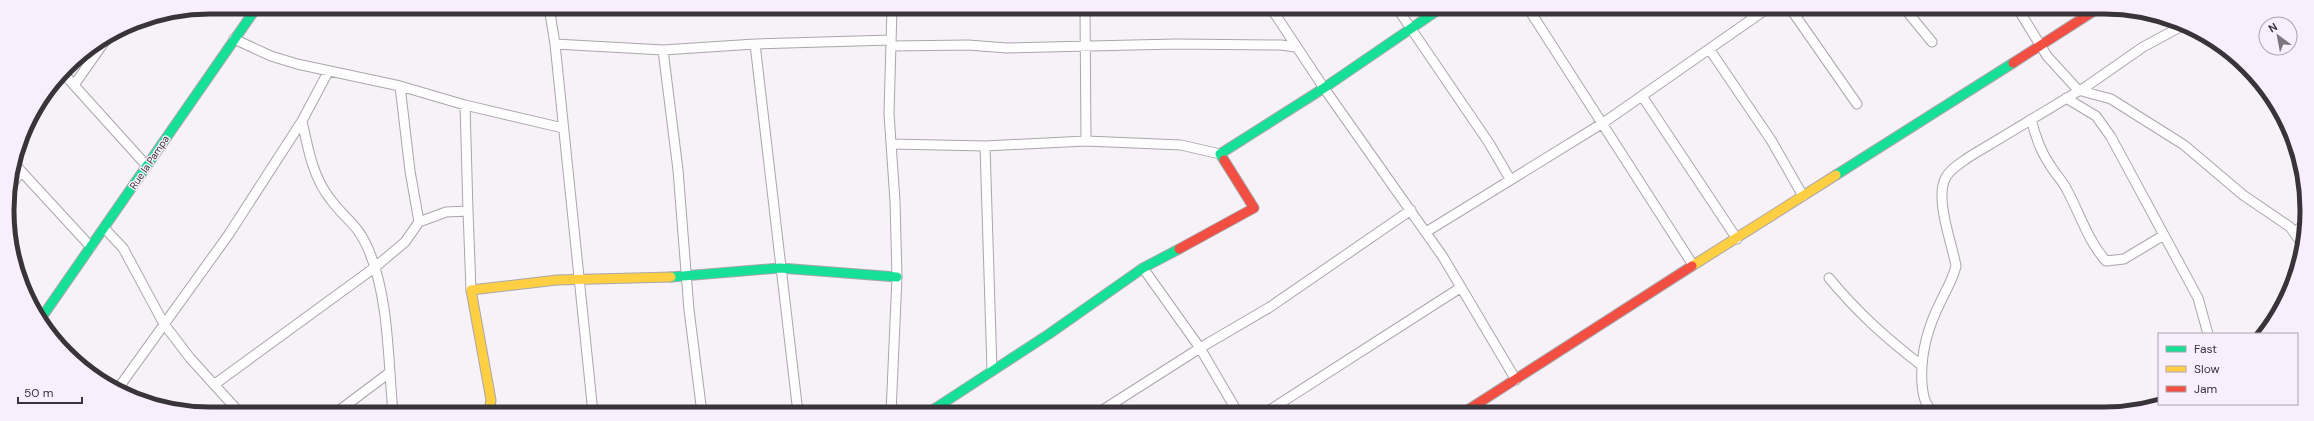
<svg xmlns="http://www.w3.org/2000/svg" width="2314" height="421" font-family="'DM Sans',sans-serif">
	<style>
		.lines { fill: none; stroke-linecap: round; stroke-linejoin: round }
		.street-casing { stroke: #aaa6ab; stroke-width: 11 }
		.fast-casing { stroke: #aaa6ab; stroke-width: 11 }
		.slow-casing { stroke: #aaa6ab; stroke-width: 11 }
		.jam-casing { stroke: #aaa6ab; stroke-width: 11 }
		.street { stroke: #fefdfe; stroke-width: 9 }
		.fast { stroke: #16e098; stroke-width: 9 }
		.slow { stroke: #ffcf43; stroke-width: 9 }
		.jam { stroke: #f24e42; stroke-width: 9 }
		.labels { text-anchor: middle; stroke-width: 3; stroke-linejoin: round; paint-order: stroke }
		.street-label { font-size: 10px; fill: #39343a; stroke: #f9eefc }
		.rim { fill: none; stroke: #39343a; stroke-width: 5 }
	</style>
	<rect width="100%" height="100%" fill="#f7f2f8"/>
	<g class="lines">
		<defs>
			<path id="street" d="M549 7 555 44 593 413
				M1085 8 1086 141
				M1271 8 1324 88 1443 257 1516 380
				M1397 8 1489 143 1510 179
				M1528 8 1693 265
				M1747 8 1753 19
				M1790 8 1857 104
				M1905 9 1932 42
				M2018 9 2047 56 2078 90 2111 99 2184 145 2243 195 2290 227 2303 245
				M234 39 271 56 297 64 400 86 465 105 563 128
				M555 44 663 50 755 44
				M892 46 968 45 1007 48 1176 44 1281 45 1295 47
				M663 50 678 170 689 310 702 413
				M1710 50 1771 140 1803 196
				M63 73 146 165
				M74 85 105 41
				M400 86 410 171 419 222
				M1642 96 1737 239
				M2066 98 2096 116 2111 137 2198 298 2208 334
				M465 105 468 211
				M2031 119C2035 135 2040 151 2050 165 2055 174 2063 181 2067 190 2080 214 2088 241 2106 261L2124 259 2164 235
				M302 121C308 149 313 178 331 200 346 220 358 224 369 251 389 298 388 361 393 412
				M891 144 985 146 1086 141 1181 145 1220 154
				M985 146 992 370
				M21 171 91 247
				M9 189 21 171 15 164
				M105 229 123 248 164 324 190 358 239 412
				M1426 232 1603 123 1768 8
				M2294 232 2304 225
				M1143 268 1200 348 1238 413
				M1829 278C1858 313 1886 338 1921 365
				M215 384 374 268 405 242 419 222 446 212 468 211 471 290
				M117 390 229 234 302 121 328 72
				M337 412 389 373
				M798 413 755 44 891 40
				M891 413 897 277 895 201 889 114 892 8
				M1098 413 1200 348 1270 307 1411 210
				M1265 413 1460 288
				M1935 413C1925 406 1923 396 1922 384 1920 354 1927 329 1940 303 1946 290 1953 279 1956 266 1952 243 1934 198 1946 177 1951 168 1961 163 1969 157L2087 86 2143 47 2182 26"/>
			<path id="fast" d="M1224 160 1220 154 1324 88 1441 8
				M1836 175 2013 63
				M671 277 780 268 897 277
				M42 317 257 7
				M928 413 1049 334 1143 268 1179 249"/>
			<path id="slow" d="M1692 266 1836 175
				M489 412 491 400 471 290 557 280 671 277"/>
			<path id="jam" d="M2013 63 2097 9
				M1179 249 1254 208 1224 160
				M1463 413 1692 266"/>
		</defs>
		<use href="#street" class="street-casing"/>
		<use href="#fast" class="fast-casing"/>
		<use href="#slow" class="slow-casing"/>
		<use href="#jam" class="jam-casing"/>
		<use href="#street" class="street"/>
		<use href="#fast" class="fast"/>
		<use href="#slow" class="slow"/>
		<use href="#jam" class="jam"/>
	</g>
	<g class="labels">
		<g class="street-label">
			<text transform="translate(149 162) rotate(-56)" y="4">Rue la Pampa</text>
		</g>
	</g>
	<path d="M0 0H2314V421H0ZM210 14H2104A196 196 0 0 1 2300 210V211A196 196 0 0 1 2104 407H210A196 196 0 0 1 14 211V210A196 196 0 0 1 210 14Z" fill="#f9eefc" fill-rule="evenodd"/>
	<path class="rim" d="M210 14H2104A196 196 0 0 1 2300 210V211A196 196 0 0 1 2104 407H210A196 196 0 0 1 14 211V210A196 196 0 0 1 210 14Z"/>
	<rect x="2158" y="333" width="140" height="72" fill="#f9eefc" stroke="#aca4ae"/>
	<rect x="2166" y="346" width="20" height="6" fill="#16e098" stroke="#aca4ae"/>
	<text x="2194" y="353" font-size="12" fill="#39343a">Fast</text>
	<rect x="2166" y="366" width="20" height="6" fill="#ffcf43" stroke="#aca4ae"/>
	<text x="2194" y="373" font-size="12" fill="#39343a">Slow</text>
	<rect x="2166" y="386" width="20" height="6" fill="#f24e42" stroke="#aca4ae"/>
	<text x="2194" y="393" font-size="12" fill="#39343a">Jam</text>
	<g transform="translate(2278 36) rotate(328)"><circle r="19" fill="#f9eefc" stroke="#aca4ae"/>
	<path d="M0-3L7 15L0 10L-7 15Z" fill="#7c767c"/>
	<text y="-6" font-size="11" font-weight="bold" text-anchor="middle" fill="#39343a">N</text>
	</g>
	<path d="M18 397v6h64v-6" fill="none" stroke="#39343a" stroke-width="2"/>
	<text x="24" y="397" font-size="12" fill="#39343a" stroke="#f9eefc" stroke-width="3" paint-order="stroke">50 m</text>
</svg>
